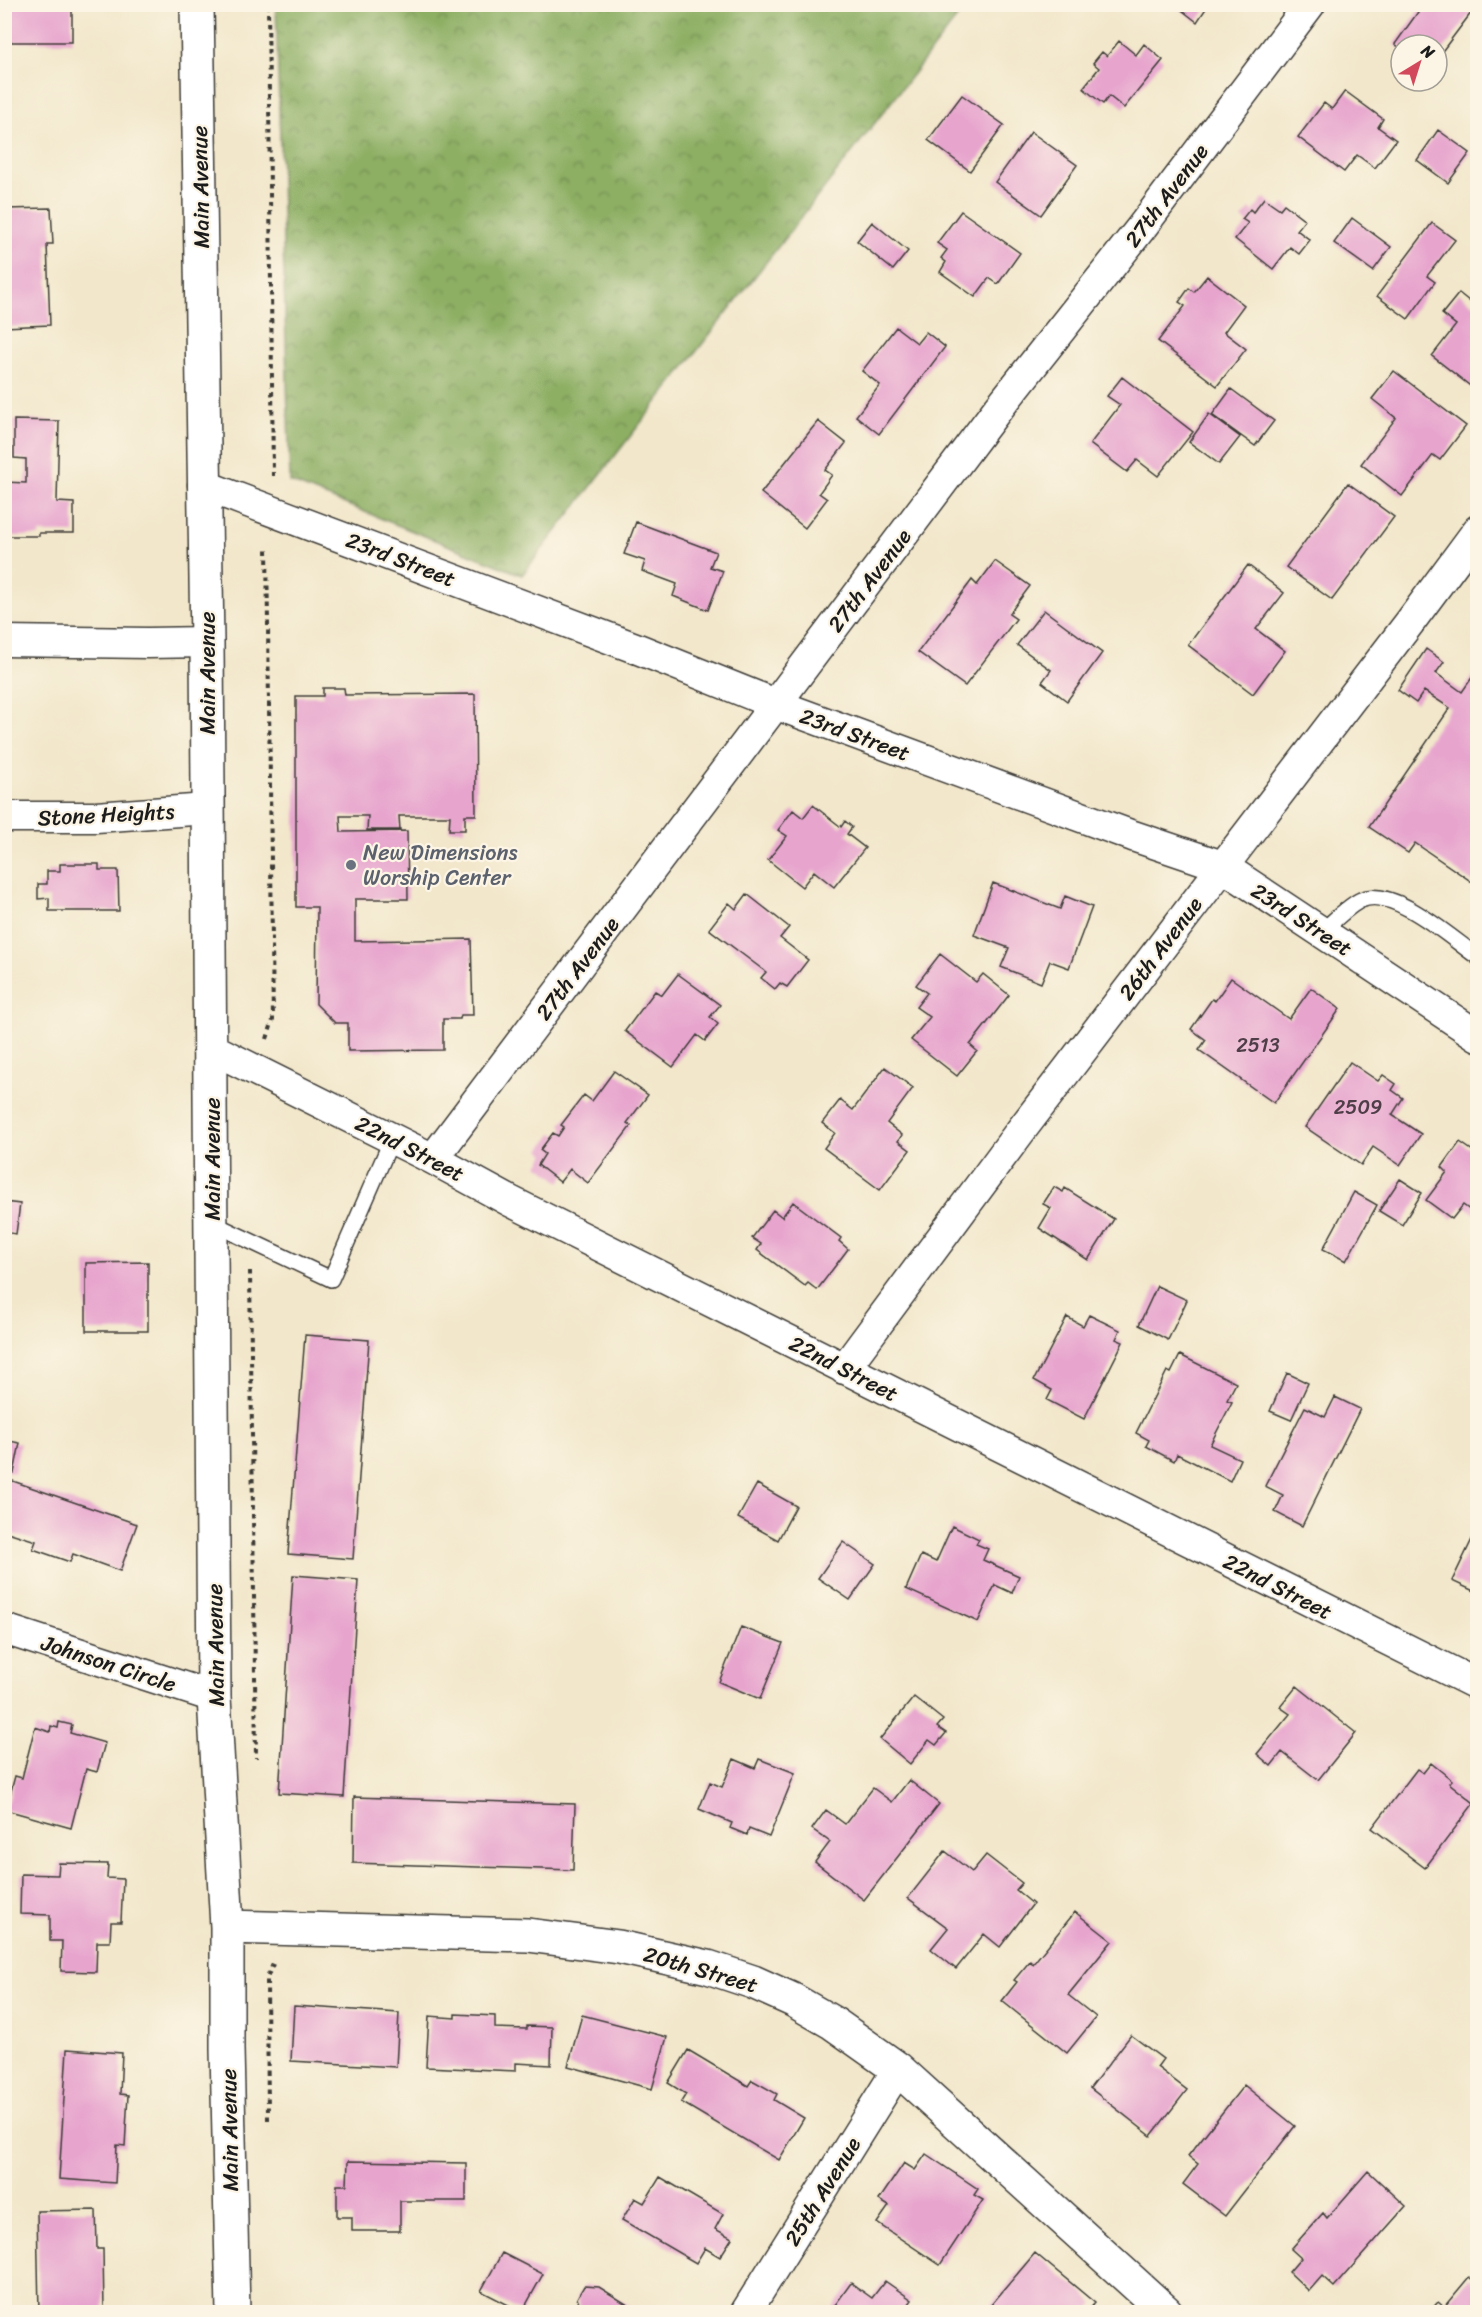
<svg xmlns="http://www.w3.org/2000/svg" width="1482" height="2317" font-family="Sriracha,sans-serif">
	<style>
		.forest { fill: url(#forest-crowns); stroke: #546640; stroke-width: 1.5 }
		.building { fill: #e7a5ce }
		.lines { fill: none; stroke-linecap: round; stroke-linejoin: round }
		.lane-casing { stroke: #3c3a36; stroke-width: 18 }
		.street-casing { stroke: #3c3a36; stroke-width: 33 }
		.secondary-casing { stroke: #3c3a36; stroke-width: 36 }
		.path { stroke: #3c3a36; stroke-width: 4; stroke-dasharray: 4.5 4.5; stroke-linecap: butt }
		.lane { stroke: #fff; stroke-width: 15 }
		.street { stroke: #fff; stroke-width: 30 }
		.secondary { stroke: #fff; stroke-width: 33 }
		.worship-dot { fill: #6b7280; stroke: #fcf5e5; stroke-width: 2 }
		.labels { text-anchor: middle; stroke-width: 4.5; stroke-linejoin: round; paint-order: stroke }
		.number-label { font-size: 20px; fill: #4f3e48 }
		.street-label { font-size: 22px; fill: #1c1c1c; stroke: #fcf5e5 }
		.worship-label { font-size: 22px; fill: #5b616d; stroke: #fcf5e5; text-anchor: start }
	</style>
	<defs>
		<pattern id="forest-crowns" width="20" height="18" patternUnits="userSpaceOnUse" patternTransform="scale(1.5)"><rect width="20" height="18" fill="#8daf63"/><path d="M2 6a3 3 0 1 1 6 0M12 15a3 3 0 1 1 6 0" fill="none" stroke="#728e51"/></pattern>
	</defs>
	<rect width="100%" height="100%" fill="#fcf5e5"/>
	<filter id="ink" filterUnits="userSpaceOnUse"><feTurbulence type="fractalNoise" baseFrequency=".0167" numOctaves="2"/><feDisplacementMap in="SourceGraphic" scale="12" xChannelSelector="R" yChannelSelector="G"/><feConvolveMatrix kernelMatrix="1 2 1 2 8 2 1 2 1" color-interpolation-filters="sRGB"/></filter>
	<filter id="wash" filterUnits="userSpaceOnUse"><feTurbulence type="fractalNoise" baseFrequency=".008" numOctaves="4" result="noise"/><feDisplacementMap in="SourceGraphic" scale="24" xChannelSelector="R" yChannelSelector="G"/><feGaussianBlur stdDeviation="1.35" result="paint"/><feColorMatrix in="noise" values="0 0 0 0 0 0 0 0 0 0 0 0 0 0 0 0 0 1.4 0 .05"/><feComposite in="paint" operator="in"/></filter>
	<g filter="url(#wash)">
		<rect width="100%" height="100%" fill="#f2e7cb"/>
		<path class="forest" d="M276 5V4L967 5 522 575 290 482Z"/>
		<g id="blocks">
			<path class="building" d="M4 4H72V42H4Z
				M1174 4H1209L1197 22Z
				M1411 4H1460L1471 13 1437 58V45H1401V49L1395 44 1418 12Z
				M1119 41 1136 55 1144 44 1163 60 1124 108 1109 96 1103 104 1083 88 1099 68 1093 63 1102 52 1107 56Z
				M1345 91 1383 119 1378 127 1396 140 1375 168 1357 155 1344 172 1298 137 1324 103 1332 109Z
				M962 95 1004 125 970 171 928 140Z
				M1438 130 1470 153 1448 183 1417 160Z
				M1031 132 1077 165 1041 215 995 182Z
				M1264 198 1280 209 1284 204 1305 220 1297 230 1310 240 1299 254 1290 247 1273 269 1235 239 1248 223 1242 219 1250 209 1253 212Z
				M51 208 53 244H47L50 325 4 327V209Z
				M961 211 1020 253 998 284 989 278 975 297 940 272 946 262 941 258 947 250 937 243Z
				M1352 218 1391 247 1373 271 1334 243Z
				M872 222 908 251 893 270 857 241Z
				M1432 223 1455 240 1427 276 1435 282 1408 319 1377 296Z
				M1207 276 1244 305 1224 332 1246 349 1217 386 1158 341 1185 306 1179 302 1189 288 1194 292Z
				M1459 293 1474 305 1478 300V392L1432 356 1456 325 1442 314Z
				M896 327 917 343 926 332 945 347 879 434 856 416 880 385 862 371Z
				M1394 371 1466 426 1440 460 1433 455 1402 496 1361 464 1396 418 1372 399Z
				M1122 377 1193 432 1158 476 1137 460 1127 472 1090 444 1120 405 1107 396Z
				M1231 389 1274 421 1255 446 1212 415Z
				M1209 414 1240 437 1219 464 1189 442Z
				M14 420 59 421 57 502 74 503V533H39V536H4V482L26 483V459L14 458Z
				M818 421 846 443 825 470 832 475 819 493 827 499 805 528 761 493Z
				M1348 483 1394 517 1332 600 1286 567Z
				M636 522 716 552 710 567 723 571 708 610 673 596 677 584 642 571 645 561 624 554Z
				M995 561 1030 586 1009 614 1016 619 965 686 918 652 972 580 977 585Z
				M1248 565 1284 593 1256 629 1285 651 1253 694 1188 645Z
				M1044 610 1102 653 1067 701 1042 682 1051 670 1017 645Z
				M1426 649 1444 662 1436 673 1462 692 1478 669V886L1415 843 1408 853 1369 827 1450 708 1424 691 1416 703 1398 690Z
				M323 688H344L345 695 475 694 476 815H465V830H449L450 816H399L400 830H367L368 816H340L341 832 407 831 408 899H355V941L471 939 473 1015H461L460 1019H443V1050L348 1051V1023H335L316 1004 317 907H296V696H323Z
				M813 805 841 827 845 821 852 827 847 834 865 848 834 887 814 871 802 887 768 860 787 836 778 830 793 810 803 818Z
				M60 864H99V870H118L119 911H49V898L38 899V884H47V871H60Z
				M993 883 1060 909 1065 896 1092 907 1069 968 1050 961 1041 983 1001 967 1009 948 974 935Z
				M747 894 789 927 780 938 808 960 787 987 780 983 775 989 761 978 766 972 709 929 729 903 736 909Z
				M940 954 976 982 983 974 1009 995 970 1045 977 1051 957 1076 911 1040 930 1017 916 1007 927 993 916 985Z
				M678 974 720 1005 710 1017 718 1024 705 1041 697 1035 673 1067 625 1031 655 991 662 995Z
				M1231 978 1289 1019 1311 988 1340 1009 1274 1103 1199 1050 1206 1040 1191 1029 1212 999 1215 1001Z
				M1350 1062 1378 1081 1383 1075 1396 1084 1392 1090 1403 1098 1392 1115 1421 1134 1400 1165 1373 1147 1361 1165 1305 1127Z
				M885 1067 913 1088 887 1123 902 1135 898 1141 910 1150 880 1190 824 1148 835 1133 822 1123 840 1100 853 1110Z
				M614 1071 648 1095 627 1123 631 1126 588 1183 570 1169 560 1182 538 1165 545 1154 540 1150 553 1133 558 1136 564 1127 561 1125 584 1095 592 1101Z
				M1460 1142 1476 1153 1478 1151V1216L1463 1205 1452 1219 1426 1200 1447 1172 1442 1167Z
				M1400 1179 1422 1193 1402 1225 1379 1211Z
				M1054 1187 1063 1192 1065 1188 1114 1219 1088 1260 1039 1228 1051 1208 1043 1204Z
				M1354 1192 1377 1205 1346 1261 1323 1249Z
				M4 1202 20 1204 16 1234 4 1232Z
				M793 1202 841 1238 839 1241 848 1249 817 1290 808 1283 805 1286 757 1250 761 1244 752 1238 773 1210 782 1217Z
				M148 1262V1331H86V1263Z
				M1157 1286 1187 1300 1168 1340 1139 1325Z
				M1089 1315 1120 1330 1116 1339 1123 1342 1084 1419 1047 1400 1052 1390 1034 1380 1067 1317 1083 1326Z
				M305 1335 369 1340 353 1559 288 1554Z
				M1180 1355 1236 1383 1227 1400 1232 1402 1210 1445 1240 1459 1230 1481 1177 1454 1174 1461 1146 1446 1149 1440 1136 1433 1167 1371 1171 1373Z
				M1287 1373 1308 1383 1291 1420 1270 1411Z
				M1335 1397 1360 1409 1302 1526 1275 1512 1283 1495 1265 1486 1305 1407 1325 1417Z
				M4 1440 20 1443 14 1473 4 1471Z
				M7 1479 137 1524 120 1571 73 1554 70 1562 33 1549 36 1541 4 1531V1486Z
				M757 1484 796 1506 778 1540 738 1518Z
				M952 1526 979 1539 976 1544 988 1549 983 1560 1019 1576 1012 1593 995 1585 978 1622 906 1589 921 1555 936 1562Z
				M1478 1527V1593L1452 1581Z
				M843 1542 875 1564 850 1600 818 1578Z
				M293 1575 358 1580 344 1797 279 1793Z
				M741 1627 783 1643 760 1699 719 1682Z
				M1297 1686 1356 1733 1318 1780 1282 1752 1271 1766 1257 1754 1290 1714 1280 1707Z
				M914 1697 943 1720 937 1727 946 1733 936 1745 929 1740 910 1764 880 1739Z
				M59 1722 72 1725 70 1733 105 1743 97 1772 86 1769 71 1828 6 1810 15 1776 22 1778 35 1727 50 1732 51 1726 58 1728Z
				M734 1759 755 1768 759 1759 795 1773 769 1837 749 1829 747 1835 730 1828 732 1823 699 1809 710 1782 722 1787Z
				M1431 1763 1452 1780 1449 1783 1474 1803 1425 1868 1372 1828 1417 1769 1423 1773Z
				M909 1780 939 1804 864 1900 815 1862 830 1842 812 1829 826 1810 845 1824 873 1788 892 1802Z
				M354 1797 575 1804 573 1870 353 1863Z
				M945 1851 972 1872 986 1855 1022 1883 1016 1890 1033 1904 1000 1947 984 1934 956 1969 931 1949 948 1928 908 1898Z
				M59 1863 108 1864 107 1878 123 1879 121 1922H111L110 1942H97L96 1972 61 1971 62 1941H50V1915L20 1914 21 1874 58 1875Z
				M1075 1912 1112 1941 1068 1995 1096 2017 1067 2053 1002 2001 1017 1982 1014 1980 1030 1961 1033 1964Z
				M294 2006 399 2013 396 2067 291 2061Z
				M455 2014 495 2016V2028L527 2029V2026L552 2027 551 2065 516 2063V2071L426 2067 429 2016 455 2018Z
				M582 2015 667 2037 652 2089 568 2066Z
				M1131 2035 1163 2059 1157 2067 1187 2090 1151 2136 1090 2088Z
				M67 2049 122 2053 120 2094 128 2095 125 2146 117 2145 115 2183 59 2179Z
				M688 2050 748 2086 752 2080 777 2094 774 2100 804 2118 779 2160 681 2102 686 2094 668 2083Z
				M1244 2085 1295 2126 1225 2216 1183 2184 1198 2164 1188 2156Z
				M926 2154 978 2189 974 2195 983 2200 940 2265 877 2223 889 2206 879 2200 904 2163 915 2170Z
				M348 2161 466 2163V2201H400V2231H352V2217H337V2185H347Z
				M1368 2171 1406 2206 1334 2287 1322 2276 1309 2291 1289 2272 1301 2258 1291 2249 1323 2213 1327 2218Z
				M660 2177 723 2214 715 2229 732 2238 720 2257 705 2248 696 2263 622 2220 635 2198 644 2203Z
				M96 2210 97 2249H103L104 2312H39L37 2211Z
				M502 2253 543 2274 522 2312 481 2291Z
				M1035 2253 1095 2303 1087 2312H1000L991 2305Z
				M1469 2277 1478 2284V2312H1429L1438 2302 1444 2307Z
				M885 2281 912 2300 903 2312H830L851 2283 872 2298Z
				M584 2286 599 2287 639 2312H582L577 2298Z"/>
		</g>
	</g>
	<g filter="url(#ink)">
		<use href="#blocks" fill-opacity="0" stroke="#3c3a36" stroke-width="1.5"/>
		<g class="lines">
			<defs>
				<path id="lane" d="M1321 932C1332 923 1349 905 1361 900 1393 885 1452 939 1478 957
					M212 1223 331 1279 392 1139"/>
				<path id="street" d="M203 485 638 649 775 704 1133 836 1222 866 1478 1036
					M4 641 148 643 207 642
					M4 817H96L207 809
					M211 1048 433 1159 510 1201 1478 1685
					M433 1159 997 410 1141 228 1310 4
					M844 1369 1019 1133 1410 622 1478 530
					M4 1629 214 1697
					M746 2312 898 2069"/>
				<path id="secondary" d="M197 4 207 642 214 1697 227 1927V2049L233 2312
					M227 1927 528 1935 619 1947 708 1967 753 1982 793 2000 833 2023 898 2069 1166 2312"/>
			</defs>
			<use href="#lane" class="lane-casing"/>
			<use href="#street" class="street-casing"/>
			<use href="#secondary" class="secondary-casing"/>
			<path class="path" d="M268 4 273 476
				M267 1039 273 1020 267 546
				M250 1271 256 1758
				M268 2120 267 1978 273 1964"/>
			<use href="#lane" class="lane"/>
			<use href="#street" class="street"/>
			<use href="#secondary" class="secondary"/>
		</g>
	</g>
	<circle class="worship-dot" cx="351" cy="865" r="6"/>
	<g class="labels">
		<g class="number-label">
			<text x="1258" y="1052">2513</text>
			<text x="1358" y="1114">2509</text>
		</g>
		<g class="street-label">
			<text transform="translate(200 187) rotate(-91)" y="8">Main Avenue</text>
			<text transform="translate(1166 195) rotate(-53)" y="8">27th Avenue</text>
			<text transform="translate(401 559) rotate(21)" y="8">23rd Street</text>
			<text transform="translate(869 580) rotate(-53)" y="8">27th Avenue</text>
			<text transform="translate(207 673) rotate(-90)" y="8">Main Avenue</text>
			<text transform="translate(855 734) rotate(20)" y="8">23rd Street</text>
			<text transform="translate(106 814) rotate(-3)" y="8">Stone Heights</text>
			<text transform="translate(1302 919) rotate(33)" y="8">23rd Street</text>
			<text transform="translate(1160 948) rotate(-53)" y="8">26th Avenue</text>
			<text transform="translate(577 968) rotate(-53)" y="8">27th Avenue</text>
			<text transform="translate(410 1148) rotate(27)" y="8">22nd Street</text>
			<text transform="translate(212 1159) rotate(-90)" y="8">Main Avenue</text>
			<text transform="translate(844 1368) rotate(27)" y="8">22nd Street</text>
			<text transform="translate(1278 1586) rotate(27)" y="8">22nd Street</text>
			<text transform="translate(215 1645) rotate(-91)" y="8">Main Avenue</text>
			<text transform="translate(109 1663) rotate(18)" y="8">Johnson Circle</text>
			<text transform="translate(701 1969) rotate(16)" y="8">20th Street</text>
			<text transform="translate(229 2130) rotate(-91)" y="8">Main Avenue</text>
			<text transform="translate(822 2191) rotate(-58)" y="8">25th Avenue</text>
		</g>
		<g class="worship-label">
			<text x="363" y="860">New Dimensions<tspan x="363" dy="25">Worship Center</tspan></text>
		</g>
	</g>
	<rect width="1482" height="2317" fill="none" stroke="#fcf5e5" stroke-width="24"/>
	<g transform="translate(1419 63) rotate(38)"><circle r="28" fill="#fcf5e5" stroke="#a29e95" stroke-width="1.5"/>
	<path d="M0-4.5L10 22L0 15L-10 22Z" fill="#d1495b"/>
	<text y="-9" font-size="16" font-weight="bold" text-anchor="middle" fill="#1c1c1c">N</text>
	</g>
</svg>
